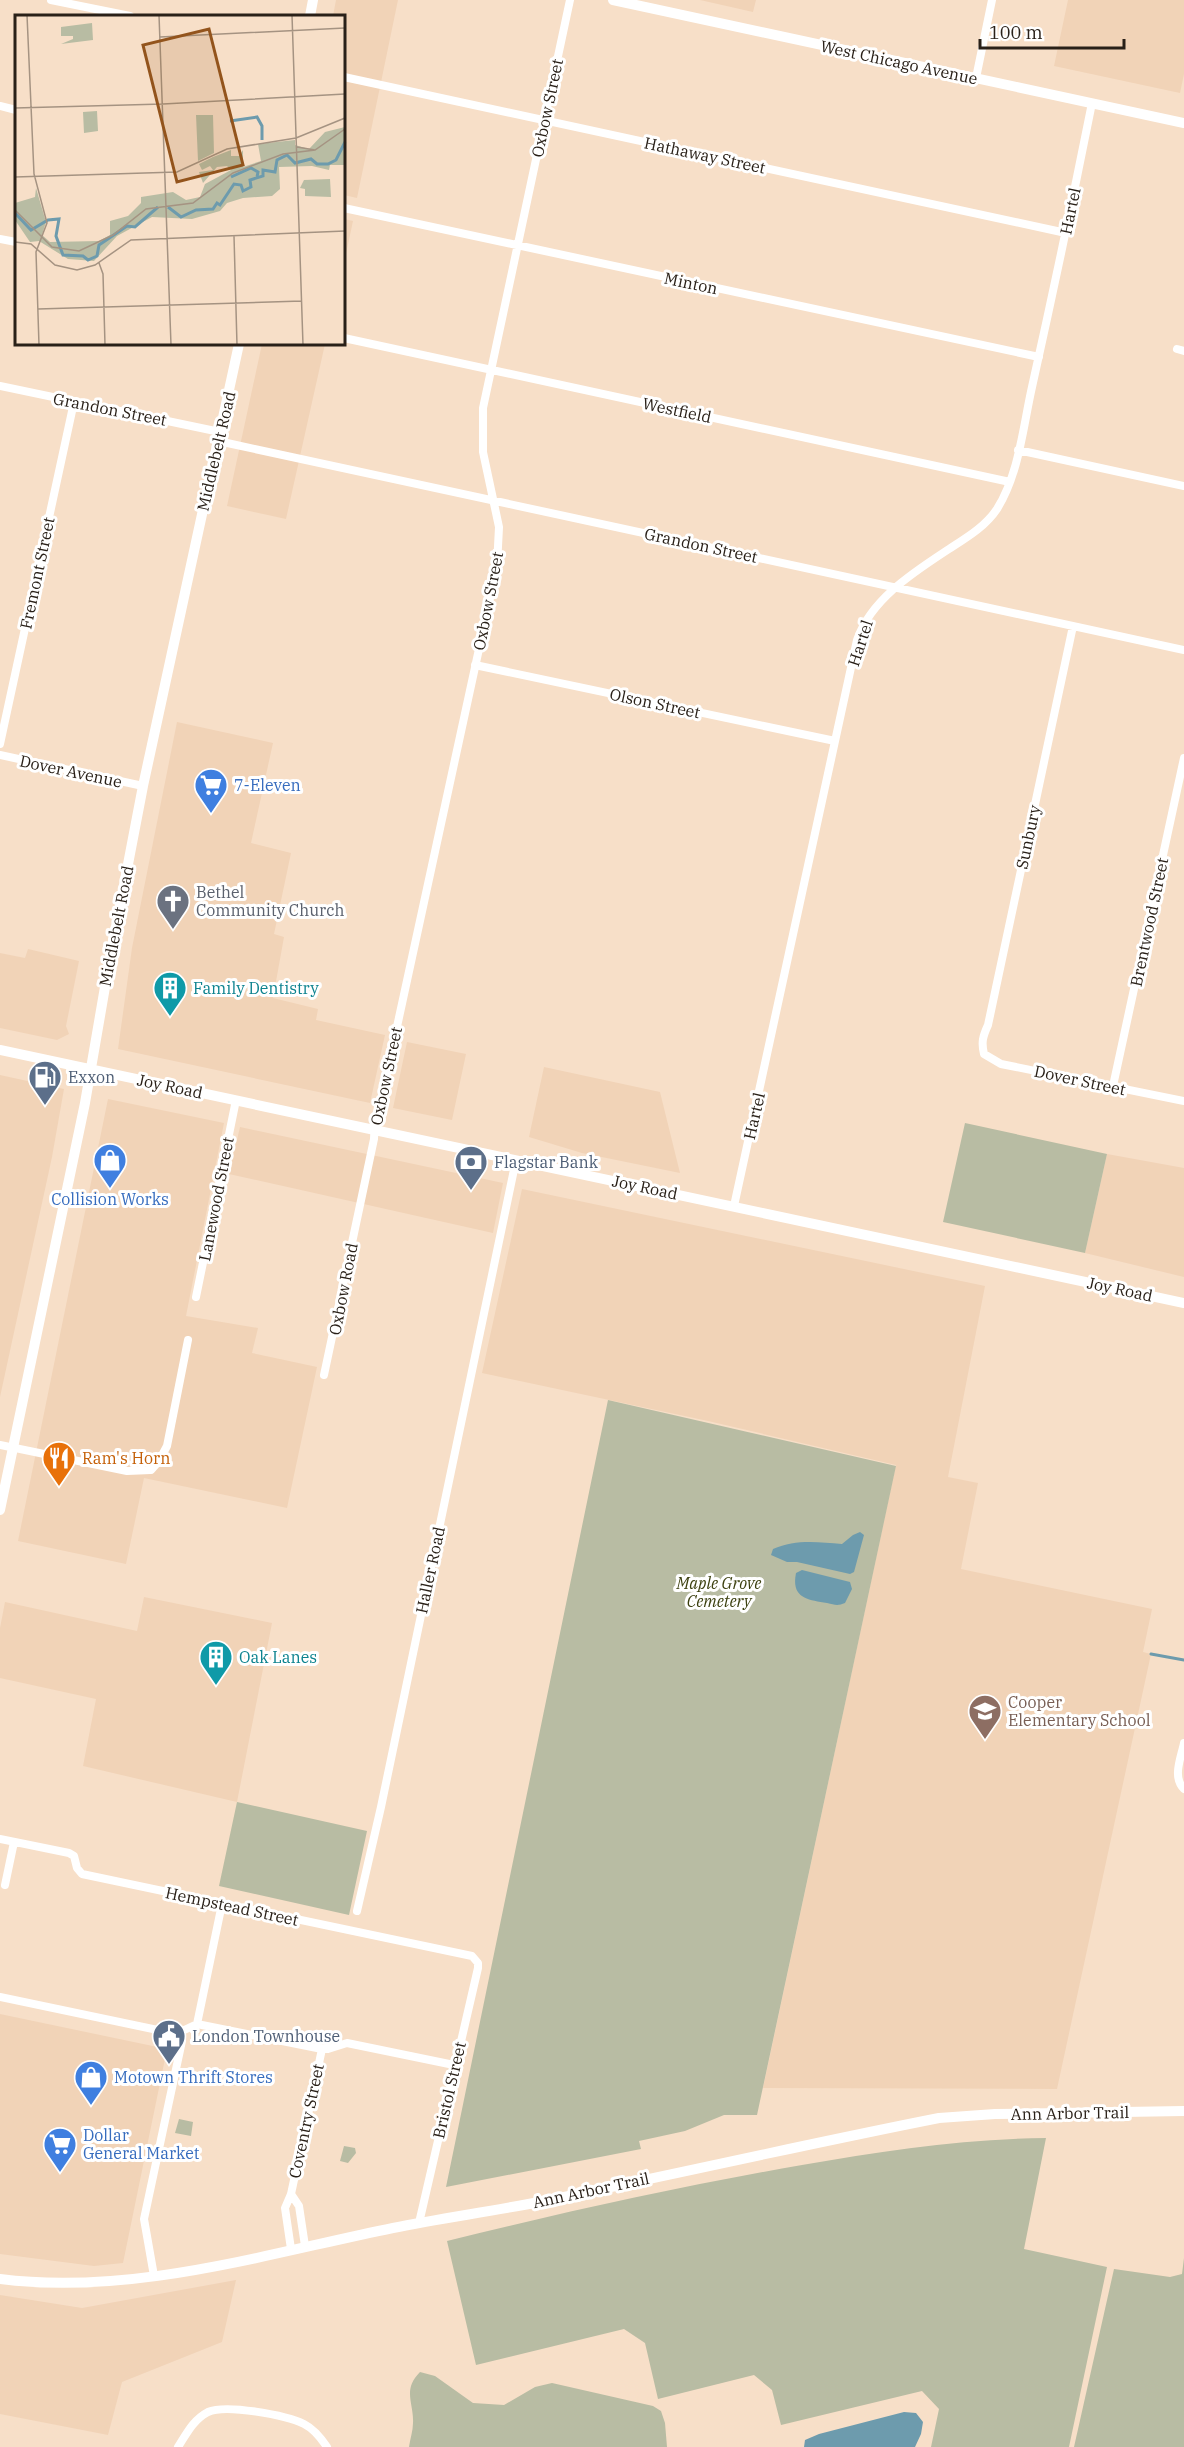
<svg xmlns="http://www.w3.org/2000/svg" width="1184" height="2447" font-family="'IBM Plex Serif',serif">
	<style>
		.built { fill: #f1d3b7 }
		.green { fill: #b8bca3 }
		.water { fill: #6d9bad }
		.lines { fill: none; stroke-linecap: round; stroke-linejoin: round }
		.stream { stroke: #6d9bad; stroke-width: 3 }
		.street { stroke: #fff; stroke-width: 8 }
		.secondary { stroke: #fff; stroke-width: 10 }
		.labels { text-anchor: middle; stroke-width: 6; stroke-linejoin: round; paint-order: stroke }
		.street-label { font-size: 16px; fill: #292018; stroke: #fff }
		.shop-label { font-size: 16px; fill: #366cbe; stroke: #fff; text-anchor: start }
		.worship-label { font-size: 16px; fill: #5b616d; stroke: #fff; text-anchor: start }
		.culture-label { font-size: 16px; fill: #0d838f; stroke: #fff; text-anchor: start }
		.service-label { font-size: 16px; fill: #4e5e75; stroke: #fff; text-anchor: start }
		.food-label { font-size: 16px; fill: #c56008; stroke: #fff; text-anchor: start }
		.park-label { font-size: 16px; font-style: italic; fill: #3b3f0e; stroke: #fff }
		.education-label { font-size: 16px; fill: #785e54; stroke: #fff; text-anchor: start }
		.inset-river { fill: none; stroke: #6d9bad; stroke-width: 3 }
		.inset-road { fill: none; stroke: #a59382; stroke-width: 1.5 }
		.view { fill: #93541c; fill-opacity: 0.15; stroke: #93541c; stroke-width: 3 }
		.inset-edge { fill: none; stroke: #292018; stroke-width: 3 }
	</style>
	<rect width="100%" height="100%" fill="#f7dfc8"/>
	<path class="built" d="M336 0H398L357 198 344 195V16H333Z
		M700 0H756L753 12Z
		M1068 0H1184V74L1180 93 1054 66Z
		M344 219 353 221 344 263Z
		M262 344H325L286 519 227 506Z
		M177 722 273 743 251 843 291 853 274 934 284 937 273 998 318 1009 316 1020 385 1035 370 1103 118 1049 132 948Z
		M28 949 79 961 66 1026 69 1034 57 1040 0 1028V953L25 958Z
		M407 1042 466 1054 452 1120 393 1108Z
		M544 1067 660 1092 680 1173 582 1153 529 1137Z
		M0 1075 64 1089 52 1157 0 1397Z
		M108 1099 224 1123 186 1316 258 1328 252 1353 317 1367 287 1508 144 1478 126 1564 18 1541Z
		M240 1127 503 1183 493 1233 229 1174Z
		M1107 1154 1184 1168V1277L1085 1253Z
		M522 1189 985 1286 948 1477 978 1483 961 1569 1152 1609 1143 1652 1151 1654 1057 2089 763 2088 896 1465 708 1421 482 1373Z
		M144 1597 272 1623 237 1802 83 1766 96 1699 0 1678V1628L5 1602 137 1631Z
		M0 2014 167 2049 123 2263 94 2266 0 2254Z
		M236 2280 222 2342 122 2382 108 2435 0 2414V2295L82 2308Z"/>
	<path class="green" d="M965 1123 1107 1154 1085 1253 943 1222Z
		M608 1400 896 1466 757 2115H724L685 2131 639 2141 641 2149 446 2187Z
		M237 1802 367 1831 349 1915 219 1886Z
		M179 2119 193 2122 191 2136 175 2133Z
		M1046 2138 1024 2249 1107 2267 1069 2447H931L939 2409 922 2391 781 2425 772 2390 754 2375 658 2399 645 2343 624 2329 476 2365 447 2241C564 2212 683 2186 802 2165 883 2151 964 2139 1046 2138Z
		M344 2146 355 2148 356 2153 348 2163 340 2161Z
		M1184 2258V2447H1074L1114 2269 1170 2277 1182 2274Z
		M420 2372 435 2376 473 2403 504 2405 535 2387 552 2383 653 2406 661 2411 665 2423 667 2447H409C410 2439 413 2431 413 2423 414 2403 402 2390 420 2372Z"/>
	<path class="water" d="M860 1532 864 1535 854 1572 850 1574 797 1562H787L771 1555 773 1549C795 1539 818 1542 842 1544L853 1535Z
		M802 1570 850 1582 852 1589 845 1603C838 1606 835 1605 827 1603 807 1600 791 1598 796 1573Z
		M904 2412 916 2413 923 2422 921 2434 915 2447H804L805 2440 819 2434Z"/>
	<g class="lines">
		<path class="stream" d="M1151 1654 1184 1660"/>
		<path class="street" d="M51 0 130 16
			M344 77 1066 233
			M976 78 992 0
			M0 106 16 110
			M344 208 1039 357
			M0 239 16 242
			M344 338 1010 482
			M1177 349 1184 351
			M0 386 220 432
			M218 441 1184 650
			M1018 450 1184 486
			M1073 626 988 1025C983 1036 981 1042 984 1054L1001 1064 1184 1101
			M475 665 835 741
			M0 744 74 402
			M0 755 143 786
			M1113 1086 1184 758
			M734 1206 857 640C871 599 914 572 949 549 966 538 985 527 997 509 1019 474 1023 427 1032 387 1053 293 1073 198 1092 103
			M196 1297 236 1100
			M324 1375 374 1139 375 1119 380 1105 497 566 499 527 483 452V408L570 0
			M0 1445 127 1471 151 1470 159 1461 167 1446 188 1340
			M1184 1743C1181 1758 1172 1777 1184 1789
			M0 1839 69 1853 74 1856 77 1868 82 1874 472 1956 478 1963V1968L419 2223
			M5 1885 14 1842
			M357 1911 381 1807 516 1160
			M0 1997 167 2032 182 2031 197 2024
			M197 2024 322 2049H328L347 2043 454 2065
			M197 2024 222 1904
			M291 2194 299 2206 305 2246
			M291 2249 285 2208 291 2194 322 2049
			M154 2276 144 2219 182 2041V2031
			M178 2447C187 2433 193 2420 208 2412 226 2404 286 2415 304 2424 314 2429 321 2438 327 2447"/>
		<path class="secondary" d="M613 0 1184 123
			M310 16 313 0
			M0 1050 1184 1303
			M0 1510 85 1103 110 958 143 786 239 344
			M0 2279C131 2296 265 2254 393 2228 443 2218 494 2211 544 2201 676 2174 807 2144 939 2118L995 2114 1184 2111"/>
	</g>
	<defs>
		<symbol id="supermarket-pin" viewBox="-11 -11 22 30"><path d="M0 17L-7.5 6A9.5 9.5 0 1 1 7.5 6Z" fill="#3f7fe0" stroke="#fff"/><path d="M-6-5.5h2.5l.6 2H6L4.5 2H-2.5L-4.4-4H-6ZM-1.5 3.2a1.3 1.3 0 1 0 .1 0ZM3 3.2a1.3 1.3 0 1 0 .1 0Z" fill="#fff"/></symbol>
		<symbol id="church-pin" viewBox="-11 -11 22 30"><path d="M0 17L-7.5 6A9.5 9.5 0 1 1 7.5 6Z" fill="#6b7280" stroke="#fff"/><path d="M-1.2-6h2.4v3.5h3.3v2.4h-3.3V6h-2.4V-.1h-3.3v-2.4h3.3Z" fill="#fff"/></symbol>
		<symbol id="building-pin" viewBox="-11 -11 22 30"><path d="M0 17L-7.5 6A9.5 9.5 0 1 1 7.5 6Z" fill="#0f9aa8" stroke="#fff"/><path d="M-4-6H4V6H1V3H-1V6H-4ZM-2.5-4.3h1.7v1.8h-1.7ZM.8-4.3h1.7v1.8H.8ZM-2.5-1h1.7V.8h-1.7ZM.8-1h1.7V.8H.8Z" fill="#fff"/></symbol>
		<symbol id="fuel-pin" viewBox="-11 -11 22 30"><path d="M0 17L-7.5 6A9.5 9.5 0 1 1 7.5 6Z" fill="#5c6f8a" stroke="#fff"/><path d="M-5.5-6h7V0h2V4h1.3V-2.5L3-4.5l.8-.8L6-3V5H2.5V1h-1V6h-7ZM-4.2-4.7v3.2H.2V-4.7Z" fill="#fff"/></symbol>
		<symbol id="shop-pin" viewBox="-11 -11 22 30"><path d="M0 17L-7.5 6A9.5 9.5 0 1 1 7.5 6Z" fill="#3f7fe0" stroke="#fff"/><path d="M-5-2.5h2.3a2.7 3.5 0 0 1 5.4 0H5L5.5 6h-11ZM-1.5-2.5h3a1.5 2.3 0 0 0-3 0Z" fill="#fff"/></symbol>
		<symbol id="bank-pin" viewBox="-11 -11 22 30"><path d="M0 17L-7.5 6A9.5 9.5 0 1 1 7.5 6Z" fill="#5c6f8a" stroke="#fff"/><path d="M-6-4H6V4H-6ZM0-2.3a2.3 2.3 0 1 0 0 4.6a2.3 2.3 0 1 0 0-4.6Z" fill="#fff"/></symbol>
		<symbol id="restaurant-pin" viewBox="-11 -11 22 30"><path d="M0 17L-7.5 6A9.5 9.5 0 1 1 7.5 6Z" fill="#e8710a" stroke="#fff"/><path d="M-5-6h1v4h1v-4h1v4h1v-4h1v5L-1.5 .5V6h-2V.5L-5-1ZM5-6V6H3V1.5H1.5Q1.5-4 5-6Z" fill="#fff"/></symbol>
		<symbol id="school-pin" viewBox="-11 -11 22 30"><path d="M0 17L-7.5 6A9.5 9.5 0 1 1 7.5 6Z" fill="#8d6e63" stroke="#fff"/><path d="M0-5L7-2L0 1L-7-2ZM-4 1L0 2.5L4 1V4Q0 6-4 4Z" fill="#fff"/></symbol>
		<symbol id="civic-pin" viewBox="-11 -11 22 30"><path d="M0 17L-7.5 6A9.5 9.5 0 1 1 7.5 6Z" fill="#5c6f8a" stroke="#fff"/><path d="M-.6-6.5H3V-4.5H.6V-3L4-1V1h2V6H-6V1h2V-1L-.6-3ZM-1.2 2.5V6h2.4V2.5Z" fill="#fff"/></symbol>
	</defs>
	<g fill-rule="evenodd">
		<use href="#supermarket-pin" x="192" y="766" width="38" height="52"/>
		<use href="#church-pin" x="154" y="882" width="38" height="52"/>
		<use href="#building-pin" x="151" y="969" width="38" height="52"/>
		<use href="#fuel-pin" x="26" y="1058" width="38" height="52"/>
		<use href="#shop-pin" x="91" y="1141" width="38" height="52"/>
		<use href="#bank-pin" x="452" y="1143" width="38" height="52"/>
		<use href="#restaurant-pin" x="40" y="1439" width="38" height="52"/>
		<use href="#building-pin" x="197" y="1638" width="38" height="52"/>
		<use href="#school-pin" x="966" y="1692" width="38" height="52"/>
		<use href="#civic-pin" x="150" y="2017" width="38" height="52"/>
		<use href="#shop-pin" x="72" y="2058" width="38" height="52"/>
		<use href="#supermarket-pin" x="41" y="2125" width="38" height="52"/>
	</g>
	<g class="labels">
		<g class="street-label">
			<text transform="translate(899 62) rotate(12)" y="6">West Chicago Avenue</text>
			<text transform="translate(547 108) rotate(-78)" y="6">Oxbow Street</text>
			<text transform="translate(705 155) rotate(12)" y="6">Hathaway Street</text>
			<text transform="translate(1070 211) rotate(-78)" y="6">Hartel</text>
			<text transform="translate(691 283) rotate(12)" y="6">Minton</text>
			<text transform="translate(110 409) rotate(11)" y="6">Grandon Street</text>
			<text transform="translate(677 410) rotate(12)" y="6">Westfield</text>
			<text transform="translate(216 451) rotate(-77)" y="6">Middlebelt Road</text>
			<text transform="translate(701 545) rotate(12)" y="6">Grandon Street</text>
			<text transform="translate(37 573) rotate(-78)" y="6">Fremont Street</text>
			<text transform="translate(488 601) rotate(-79)" y="6">Oxbow Street</text>
			<text transform="translate(860 643) rotate(-72)" y="6">Hartel</text>
			<text transform="translate(655 703) rotate(12)" y="6">Olson Street</text>
			<text transform="translate(71 771) rotate(12)" y="6">Dover Avenue</text>
			<text transform="translate(1028 837) rotate(-78)" y="6">Sunbury</text>
			<text transform="translate(1149 922) rotate(-78)" y="6">Brentwood Street</text>
			<text transform="translate(116 926) rotate(-79)" y="6">Middlebelt Road</text>
			<text transform="translate(386 1076) rotate(-78)" y="6">Oxbow Street</text>
			<text transform="translate(1080 1080) rotate(12)" y="6">Dover Street</text>
			<text transform="translate(170 1086) rotate(12)" y="6">Joy Road</text>
			<text transform="translate(754 1116) rotate(-77)" y="6">Hartel</text>
			<text transform="translate(645 1187) rotate(12)" y="6">Joy Road</text>
			<text transform="translate(216 1199) rotate(-79)" y="6">Lanewood Street</text>
			<text transform="translate(343 1289) rotate(-79)" y="6">Oxbow Road</text>
			<text transform="translate(1120 1289) rotate(12)" y="6">Joy Road</text>
			<text transform="translate(430 1570) rotate(-78)" y="6">Haller Road</text>
			<text transform="translate(232 1906) rotate(12)" y="6">Hempstead Street</text>
			<text transform="translate(449 2090) rotate(-77)" y="6">Bristol Street</text>
			<text transform="translate(1070 2113) rotate(-1)" y="6">Ann Arbor Trail</text>
			<text transform="translate(306 2121) rotate(-78)" y="6">Coventry Street</text>
			<text transform="translate(591 2190) rotate(-12)" y="6">Ann Arbor Trail</text>
		</g>
		<g class="shop-label">
			<text x="234" y="791">7-Eleven</text>
			<text x="110" y="1205" text-anchor="middle">Collision Works</text>
			<text x="114" y="2083">Motown Thrift Stores</text>
			<text x="83" y="2141">Dollar<tspan x="83" dy="18">General Market</tspan></text>
		</g>
		<g class="worship-label">
			<text x="196" y="898">Bethel<tspan x="196" dy="18">Community Church</tspan></text>
		</g>
		<g class="culture-label">
			<text x="193" y="994">Family Dentistry</text>
			<text x="239" y="1663">Oak Lanes</text>
		</g>
		<g class="service-label">
			<text x="68" y="1083">Exxon</text>
			<text x="494" y="1168">Flagstar Bank</text>
			<text x="192" y="2042">London Townhouse</text>
		</g>
		<g class="food-label">
			<text x="82" y="1464">Ram's Horn</text>
		</g>
		<g class="park-label">
			<text x="719" y="1589">Maple Grove<tspan x="719" dy="18">Cemetery</tspan></text>
		</g>
		<g class="education-label">
			<text x="1008" y="1708">Cooper<tspan x="1008" dy="18">Elementary School</tspan></text>
		</g>
	</g>
	<g transform="translate(15 15)">
		<rect width="330" height="330" fill="#f7dfc8"/>
		<path d="M77 8 78 25 46 29 58 24V21H46V12ZM82 96 83 116 69 118 68 97ZM181 100H198L199 138 183 146ZM330 112V150H315L314 155 297 151 264 152 265 174 257 181 228 183 212 188 205 196 177 204 137 202 102 221 79 246 53 244 24 226 15 227 0 205V188L20 182 21 173 31 207 27 220 35 227 84 226 95 220V206L113 201 126 188V182L158 177 171 185 185 182 190 169 216 155 212 151 202 152 188 168 184 157 198 155 195 151 187 155 184 149 198 142 216 135V141H224L228 135V152L246 146 243 129 280 125V130L294 134 310 117ZM315 164 316 182 290 181V174L285 173 289 165Z" fill="#b8bca3"/>
		<path class="inset-river" d="M215 106 242 102 247 111V125M216 162 236 153 243 157 242 162M153 192 166 202 181 195 198 194 202 188 205 190 219 169 226 170 228 176 236 172 235 165 248 161V155L260 157 262 145 272 140 280 148 296 144 302 149H313L321 145 330 127M0 198 16 215 33 205 44 204 41 221 48 240 68 241 73 245 82 241 84 230 112 211 120 212 143 192"/>
		<path class="inset-road" d="M12 0 19 159 32 208 21 237 24 330M144 0 156 330M277 0 288 330M145 22 330 13M148 89 330 79M0 93 148 89M282 132 300 135M0 162 162 157 212 134 281 123 330 103M0 195 37 232 64 236 98 220 131 194 178 188 218 158 268 139 300 135 330 114M219 221 222 330M0 227 16 229 40 250 62 255 80 250 116 225 330 216M84 248 88 259 90 330M23 294 287 286"/>
		<path class="view" d="M194 14 228 150 162 167 128 30Z"/>
		<rect width="330" height="330" class="inset-edge"/>
	</g>
	<path d="M980 39v9h144v-9" fill="none" stroke="#292018" stroke-width="3"/>
	<text x="989" y="39" font-size="18" fill="#292018" stroke="#ffffff" stroke-width="4.5" paint-order="stroke">100 m</text>
</svg>
